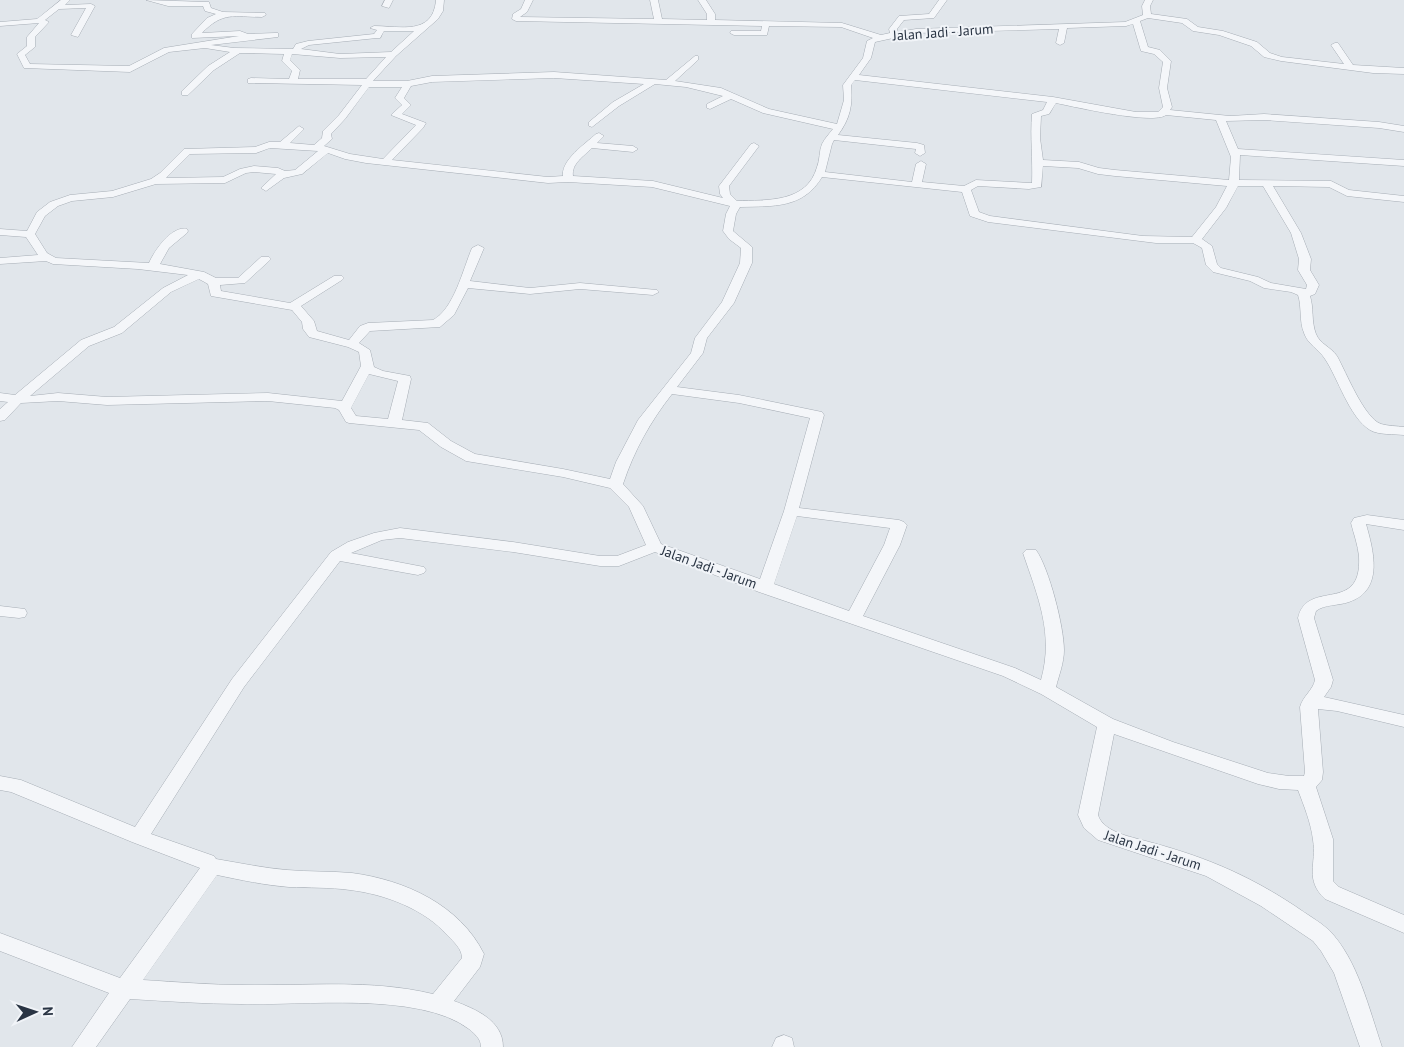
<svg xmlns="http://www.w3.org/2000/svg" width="1404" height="1047" font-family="'PT Sans',sans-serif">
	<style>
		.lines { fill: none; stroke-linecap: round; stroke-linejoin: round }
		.minor-casing { stroke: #a6adb5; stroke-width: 1 }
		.minor { fill: #f4f6f9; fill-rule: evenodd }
		.labels { text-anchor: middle; stroke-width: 4; stroke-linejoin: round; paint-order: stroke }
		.street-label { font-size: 14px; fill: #293443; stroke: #f1f4f8 }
	</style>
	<rect width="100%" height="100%" fill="#e1e6eb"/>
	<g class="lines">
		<defs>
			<path id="minor" d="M61 0H70L65 5 91 4 95 6 78 37 71 35 86 8 59 9 45 20 49 22 35 37V47L25 55 30 64 129 66 164 48 239 36 192 38V34L207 18 216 14 205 11 203 6H168L146 0 206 2H209L211 8 223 12 265 13 266 15 262 17C234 17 223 11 202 33L240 31 248 34 275 33H278V37L211 45 234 48 293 49 296 44 308 41 374 34 377 30 370 28 374 26C400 26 433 36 436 0H444L443 11 438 19 396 56 373 81H407L432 76 554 72 666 80 695 56H698V60L675 81 721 88 769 109 837 124 844 100 843 85 863 58 867 41 873 38 841 27 769 26 767 35H734L730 33 731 31H761L762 26 516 21 512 19 513 14 521 9 525 0H533L527 12 520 17 654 19 650 0H658L662 19 707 20V14L698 0H706L715 14V20L842 23 881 35 890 33 889 29 899 16 929 14 939 0H947L934 18 904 20 897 29 898 32 916 29 1125 22 1143 15 1142 6 1145 0H1153L1150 6 1151 14 1187 19 1198 27 1223 31 1257 42 1270 53 1282 57 1344 64 1331 45 1335 43H1338L1353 65 1404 68V74L1373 73 1281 61 1264 57 1251 46 1219 35 1193 31 1182 23 1148 18 1140 21 1148 47 1160 50 1171 61 1167 88 1172 107 1170 110 1230 116 1264 114 1379 122 1404 126V132L1379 128 1264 120 1226 121 1238 149 1404 160V166L1240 155 1239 180 1331 181 1349 190 1404 196V202L1347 196 1329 187 1273 186 1301 233 1311 259 1310 270 1319 285 1315 294 1310 296C1314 308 1311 321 1316 334 1320 344 1331 347 1337 356 1346 372 1364 418 1381 424 1388 426 1397 426 1404 427V435C1395 434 1378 435 1370 430 1349 417 1338 378 1325 359 1319 349 1308 345 1304 333 1299 321 1302 307 1298 295L1291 292 1264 288 1250 281 1213 272 1206 265 1202 248 1193 243H1156L988 222 970 216 962 192 822 177C803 209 773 206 740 207L736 214 733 231 752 247V263L734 303 707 338 703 353 677 387 739 395 822 412 824 415 799 508 899 520 904 522 907 525 900 545 863 616 1015 668 1041 680C1054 634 1038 597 1023 553L1026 550H1036C1049 568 1064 627 1064 650 1064 663 1059 675 1056 687L1113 719 1173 742 1268 773 1289 776H1304L1305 772 1300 707C1303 696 1313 690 1315 680L1298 618C1307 578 1362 615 1359 557 1358 545 1354 535 1351 523L1354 518 1367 515 1404 520V530L1366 524C1373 549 1385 590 1349 602 1338 606 1325 604 1316 611L1314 618 1333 680 1331 687 1324 697 1404 715V727L1337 711 1318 709 1323 772 1322 780 1316 787 1333 839V881L1339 887 1404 915V933L1325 899C1304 879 1317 864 1313 840 1311 823 1304 806 1298 790L1279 789 1258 784 1114 734 1098 815C1103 831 1127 836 1142 840 1200 855 1245 873 1295 906 1306 914 1319 921 1329 930 1358 960 1369 1009 1382 1047H1360L1334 973 1321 951 1313 941 1261 906 1206 876 1098 840 1084 828 1078 815 1097 727 1041 694 1003 676 759 592 655 552 619 566H600L513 552 400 538 382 540 351 553 424 567 426 570 424 573 418 575 340 561 244 687 151 834 214 856 216 859C240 863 263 868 287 870 309 872 331 871 352 873 405 880 460 905 484 954L480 967 454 1001C475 1009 503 1020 503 1047H481C481 1039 475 1034 469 1029 419 991 301 1006 241 1004 204 1004 167 1001 130 999L96 1047H72L109 993 0 951V933L120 978 200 868 132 842 11 792 0 790V776L21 780 135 827 232 679 331 552 348 542 374 533 400 528 513 542 600 556H617L646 545 629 507 610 488 563 477 466 461 441 447 419 430 349 423 346 422 339 410 335 408 268 401 107 405 58 401 21 403 5 420 0 421V409L8 402 0 401V393L15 395 81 340 114 327 163 288 188 275 138 269 53 264 46 261 0 264V258L38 255 26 237 0 235V229L27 231 37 212 50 202 70 195 112 191 151 179 160 173 184 149 255 147 269 142H280L299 126 304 129 290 143 314 145 322 138 323 131 339 115 362 85 248 83V79L251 78 289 79 292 71 282 61 284 54 240 53 214 70 188 95H182V91L208 66 230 52 205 48 169 52 130 72 24 68 17 54 27 46V37L39 23 0 26V22L37 19ZM1133 24 1141 51 1154 54 1163 62 1159 88 1163 107 1158 112H1136L1053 97 859 75 871 58 875 42 916 33 1059 29 1056 43 1060 45 1064 43 1067 28 1126 26ZM384 31H414L391 52 340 54 301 49 309 45 377 38H380ZM292 54 340 58 386 57 366 79H298L300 70 290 60ZM554 78 644 84 613 102 589 122V126L592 127 619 106 655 84 686 87 723 96 707 104V108L710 109 731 99 763 113 833 129C829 134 825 138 822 144 819 151 820 160 817 167 807 203 767 200 737 201L730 194 729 186 759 146 754 143 751 144 719 186 720 194 723 198 653 181 573 176C571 164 584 156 592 148L633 152 638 149 633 146 597 143 604 136 599 133 596 134C585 144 561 160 563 176L548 177 392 160 423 128 426 123 402 114 411 105 404 98 411 86 432 82ZM855 80 1047 102 1043 110 1032 114C1030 137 1033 159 1032 183L976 180 964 186 922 182 926 164 921 161 916 164 912 182 825 172 832 144 834 140 916 149 915 153 920 156 925 153 924 145 917 143 838 135C850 119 853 105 851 85ZM369 87H402L395 98 402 105 391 115 416 125 383 159 350 154 324 146 332 139 331 134 345 119ZM1056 103C1075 107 1154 125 1166 115L1216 120 1231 157 1229 180 1115 170 1099 168 1079 162 1043 160 1040 138 1041 116 1049 114ZM270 148 318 151 295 170 285 171 278 168 254 166 240 169 223 177 166 178 190 154 256 153ZM328 153 345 159 366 163 548 183 568 182 652 187 730 206 726 214 723 231 729 239 741 248 740 263 722 302 695 338 691 353 638 420 616 462 610 479 563 469 475 454 451 441 428 423 402 420 411 379 410 376 383 371 374 367 370 350 359 343 370 331 440 327 454 315 468 288 530 294 580 289 653 295 659 292 657 290 580 283 530 288 470 281 484 248 478 245 472 248C463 269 454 309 433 320L368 323 360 326 349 340 317 331 314 321 301 306 342 280 344 278 342 276H334L290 303 221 291 220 285 245 283 269 261 271 259 269 257H261L238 278H216L204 272 160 264 169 248 187 233 188 231 187 229C172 225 154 251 149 263L56 258 47 253 35 234 45 216 58 206 72 201 113 197 156 184 225 183 246 173 254 172 276 174 261 188 266 191 284 178 302 174ZM1043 166 1078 168 1098 174 1115 176 1227 186 1216 207 1192 237 1143 236 990 216 979 212 971 190 978 186 1029 189 1041 187ZM1238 186H1263L1291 233 1299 259 1298 270 1307 285 1306 289 1271 283 1258 277 1221 268 1217 264 1212 246 1202 239 1226 208ZM199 279 208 284 211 296 292 310 302 322 303 329 309 337 348 347 359 352 361 366 342 401 268 393 107 397 58 393 30 396 89 346 122 333 171 292ZM369 374 398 381 388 419 356 416 351 408ZM672 394 739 403 810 418 784 511 760 579 661 544 643 506 623 484C634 451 650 422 672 394ZM797 516 890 528 884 545 849 611 774 584ZM217 875C241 880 264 885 289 887 309 888 329 887 350 890 384 894 425 909 448 936 454 942 462 949 462 958L433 994C371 979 307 986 243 985 210 985 177 982 143 980Z
				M385 0H393L389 8 382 6Z
				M0 606 25 609 27 613 25 617 19 618 0 616Z
				M784 1035 792 1038 794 1047H772L776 1038Z"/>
		</defs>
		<use href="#minor" class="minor-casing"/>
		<use href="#minor" class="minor"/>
	</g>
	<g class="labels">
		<g class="street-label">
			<text transform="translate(943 32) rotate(-4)" y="5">Jalan Jadi - Jarum</text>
			<text transform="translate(709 567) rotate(20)" y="5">Jalan Jadi - Jarum</text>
			<text transform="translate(1153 850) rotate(18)" y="5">Jalan Jadi - Jarum</text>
		</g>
	</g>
	<g transform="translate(35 1012) rotate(87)" stroke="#f1f4f8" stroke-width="4" paint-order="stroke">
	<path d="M0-4L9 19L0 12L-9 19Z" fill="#293443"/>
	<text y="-8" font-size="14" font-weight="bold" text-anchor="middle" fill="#293443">N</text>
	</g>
</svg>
